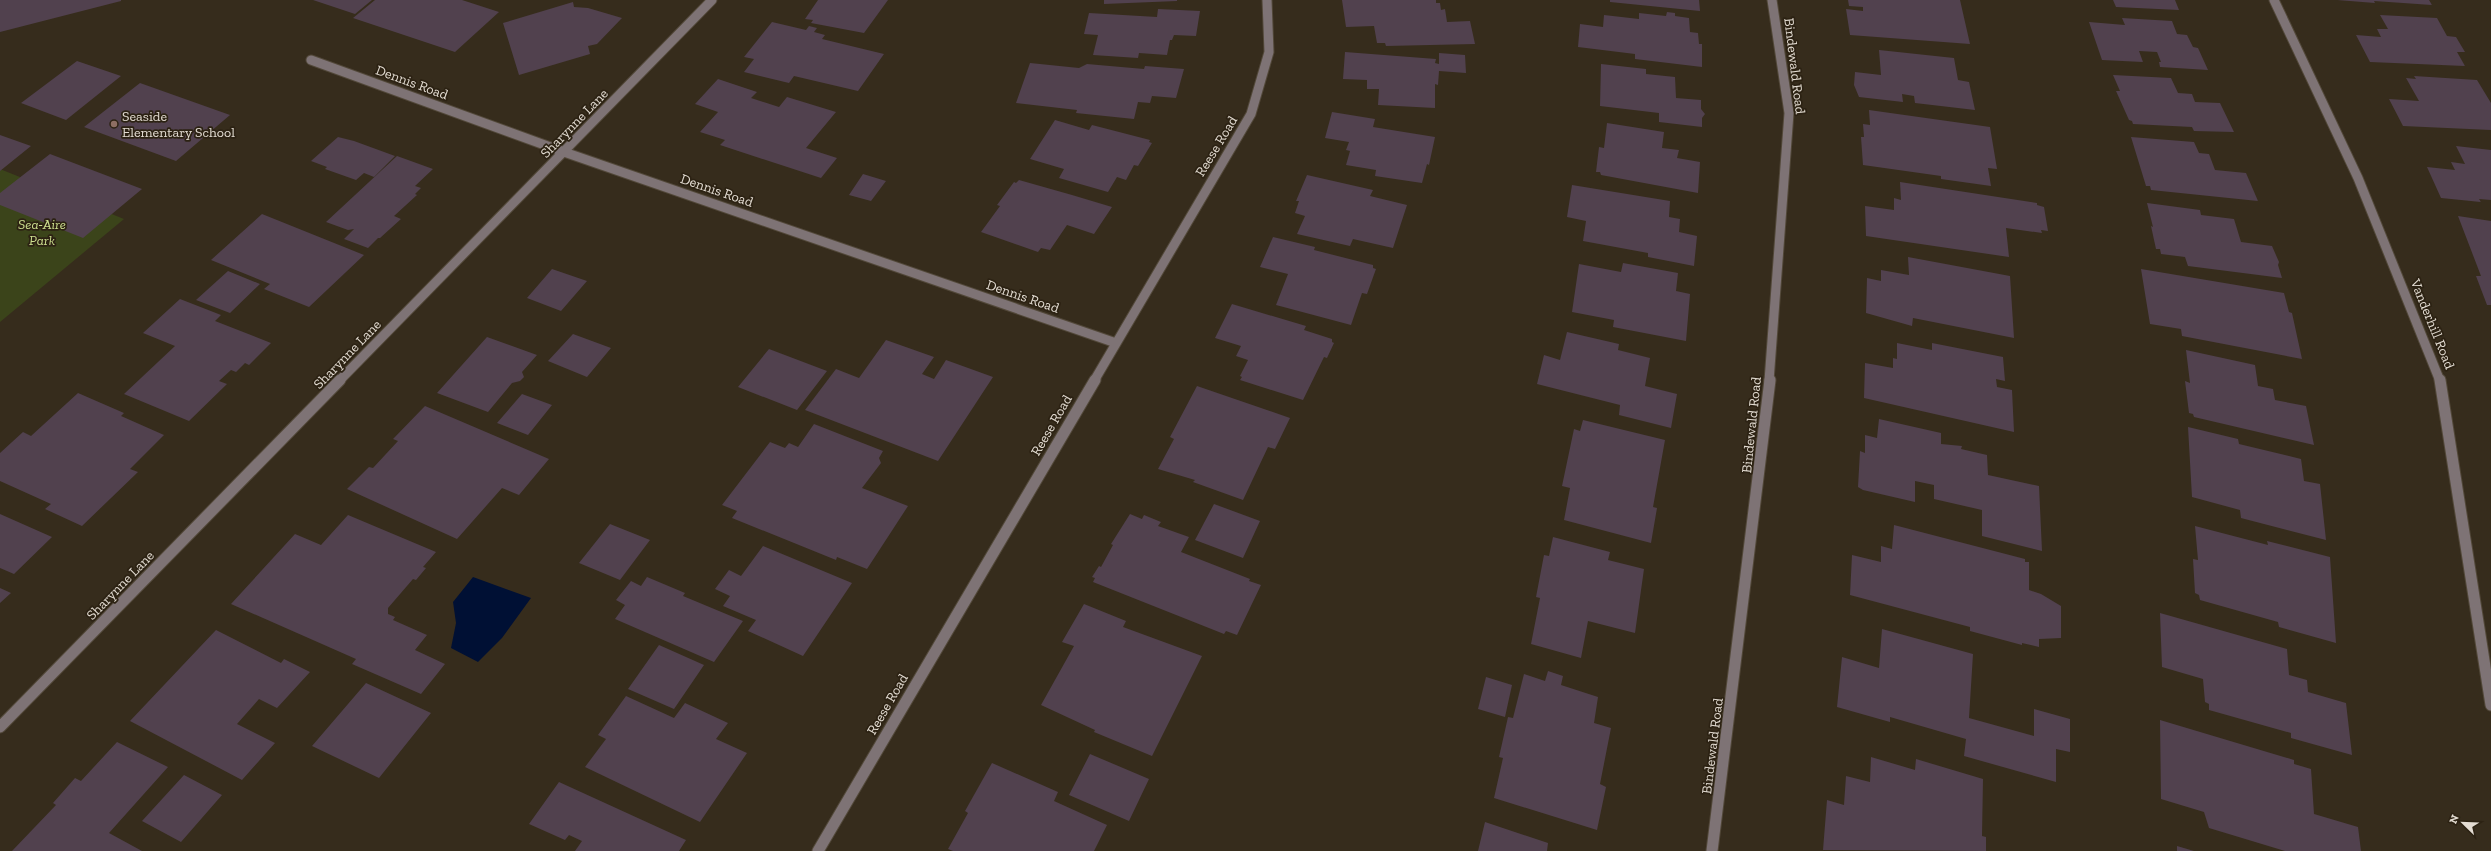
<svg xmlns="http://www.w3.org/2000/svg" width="2491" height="851" font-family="'Zilla Slab',serif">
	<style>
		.green { fill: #3b441a }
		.water { fill: #001034 }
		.building { fill: #51414e }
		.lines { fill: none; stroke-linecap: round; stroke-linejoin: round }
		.minor-far1-casing { stroke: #524839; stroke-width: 11 }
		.minor-casing { stroke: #524839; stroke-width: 13 }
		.minor-far1 { stroke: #7e7375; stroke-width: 9 }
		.minor { stroke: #7e7375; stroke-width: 11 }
		.education-dot { fill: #8d6e63; stroke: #2c2213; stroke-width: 1.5 }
		.labels { text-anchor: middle; stroke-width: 3.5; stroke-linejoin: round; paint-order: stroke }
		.street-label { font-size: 14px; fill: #e3dcd2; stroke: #2c2213 }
		.poi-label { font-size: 14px; fill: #e3dcd2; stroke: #2c2213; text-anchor: start }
		.park-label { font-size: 14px; font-style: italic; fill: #cddf8f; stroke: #2c2213 }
	</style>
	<rect width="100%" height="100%" fill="#362c1c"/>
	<path class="green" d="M0 169 124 219 0 322Z"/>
	<path class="water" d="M473 577 531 598 502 638 478 662 451 648 456 623 453 602Z"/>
	<path class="building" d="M0 0H121V1L0 32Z
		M313 0H372L355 14Z
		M375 0H462L499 12 455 52 353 18Z
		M818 0H888L864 33 811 23 813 20 805 19Z
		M1104 0H1177V1L1104 4Z
		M1342 0H1436V3H1440L1441 10 1445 9 1447 22 1470 21 1475 44 1386 46 1385 43H1377L1374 26 1346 27Z
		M1610 0H1699L1700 11 1610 2Z
		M1848 0H1960L1970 44 1850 35 1846 9 1863 11V7L1849 6Z
		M2113 0H2175L2179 10 2116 7Z
		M2337 0H2429L2432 5 2374 1 2375 3Z
		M573 2 574 7 588 8 622 18 597 44 588 46 590 54 519 75 503 23Z
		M1158 9 1200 11 1196 36 1174 35 1172 40H1170L1167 55 1139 53 1138 58 1093 55 1098 35 1084 34 1089 13 1157 17Z
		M1667 12 1675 13V16L1689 18 1690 32 1698 33 1699 44H1702V67L1635 59V54L1578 47 1580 24 1603 27 1604 15 1639 19V13L1666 16Z
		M2380 15 2437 18 2447 36 2456 37 2465 52H2457L2465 66 2370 62 2356 35 2381 37 2377 29H2388Z
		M2122 18 2172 21 2177 34 2187 35 2193 47 2198 48 2208 70 2160 67 2159 62H2161L2157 52 2139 51 2143 62 2102 60 2089 22 2125 25Z
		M772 22 806 30 809 26 817 28 814 32 825 35 822 39 884 54 858 91 794 76 789 83 744 72 754 59 744 57Z
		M1879 50 1954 58 1958 80 1969 82 1975 110 1915 103 1914 96 1902 94 1903 102 1859 97 1854 85 1855 72 1881 75Z
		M1345 52 1436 59 1435 63 1439 64V53L1465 55 1466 73 1439 71 1438 85 1435 84V108L1378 105 1379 89H1367V80L1343 79Z
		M77 61 121 76 66 120 21 103Z
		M1030 63 1079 68 1087 64 1144 69 1145 66 1184 69 1176 98 1152 96 1150 103 1138 102 1134 119 1076 113 1077 110 1016 103Z
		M1601 64 1646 69V74L1675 77 1676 98 1701 100V109L1705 114 1702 118V127L1659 122V113L1600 106Z
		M2113 75 2171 78 2178 93 2192 94 2195 102 2220 103 2234 132 2194 131 2192 127 2133 124 2132 121 2129 120 2116 91H2120Z
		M2414 76 2477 80 2491 103V130L2403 126 2389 99 2419 101 2406 78 2416 79Z
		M718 79 757 92 751 98 779 107 787 97 836 112 806 148 837 158 821 178 720 145 725 140 700 132 718 112 695 104Z
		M140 83 230 115 176 161 84 127Z
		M1869 110 1990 127 1997 169 1988 168 1991 186 1941 179V176L1863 165 1861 137H1864L1863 124 1870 125Z
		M1332 112 1375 119 1373 127 1435 137 1429 165 1427 164 1422 183 1375 176 1376 170 1346 165 1350 151 1346 150 1349 142 1325 138Z
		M1055 120 1089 130 1092 125 1150 140 1149 142 1152 143 1138 166 1134 165 1126 180 1117 177 1108 192 1059 178 1064 169 1030 159Z
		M1607 123 1664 132 1662 148 1679 150 1677 158 1700 162 1698 193 1601 175 1600 172H1596L1599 147 1604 148Z
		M0 135 31 146 0 171Z
		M338 137 354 141 395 156 374 177 364 173 356 180 325 169 327 167 311 161Z
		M2131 137 2194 142 2199 153 2209 154 2215 170 2246 173 2258 201 2151 190 2150 186H2146Z
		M2456 146 2491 150V200L2479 199 2481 202 2441 198 2427 167 2455 170 2451 162 2465 164Z
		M50 154 142 189 83 238 0 205V193Z
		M397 156 433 169 415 186 421 188 415 194 417 195 394 216 401 219 380 238H378L368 248 344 239 354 229 348 230 326 222Z
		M863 174 886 181 871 201 849 195Z
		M1307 175 1373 190 1370 196 1407 205 1393 248 1353 239 1350 246 1297 234 1305 216 1295 213 1299 201H1296Z
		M1019 180 1072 195 1112 207 1094 234 1067 225 1050 250 1041 248 1038 252 981 232 1000 206 997 205 1014 182 1016 183Z
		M1900 182 2037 203V205L2044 207 2048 231 2041 230 2042 233 2006 228 2009 257 1866 236 1865 206 1894 210V198L1901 200Z
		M1572 185 1670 201 1669 217 1680 219 1679 232 1697 236 1694 266 1648 257V253L1583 241 1586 221 1567 217Z
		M2147 203 2200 210 2201 215 2234 219 2241 242 2272 246 2279 262 2278 265 2282 278 2188 266 2185 257 2161 254 2160 249H2156L2151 226 2153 227Z
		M262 214 364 255 309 307 264 289 270 284 211 260Z
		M2458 216 2491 221V305H2487L2476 276H2481Z
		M1273 237 1315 247 1314 250 1373 265V268L1376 269 1367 294 1362 293 1351 325 1276 305 1288 274 1260 267Z
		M1908 257 2010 276 2014 338 1913 318 1912 326 1866 313 1867 278 1881 281V270L1909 275Z
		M1623 263 1678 273 1676 291 1690 294 1686 341 1613 327 1614 320 1572 312 1579 264 1621 272Z
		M552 269 587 281 561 311 527 298Z
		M2141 269 2284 293 2289 312 2292 313 2302 359 2182 336 2181 329 2150 324Z
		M228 271 260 284 230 313 196 300Z
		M180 299 221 315 215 321 271 343 249 365 245 363 236 372 231 370 219 381 227 384 189 421 124 394 175 346 143 333Z
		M1232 304 1306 326 1304 330 1332 339V342L1334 343 1327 358 1324 357 1303 400 1240 380 1242 377 1240 376 1248 360 1236 356 1241 346 1215 338Z
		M1567 332 1619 344 1618 350 1650 358 1645 386 1677 394 1671 428 1619 415 1620 405 1537 384 1544 355 1560 360Z
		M573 334 611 348 587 377 548 361Z
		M487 337 537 355 522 372 524 377 520 381 512 383 488 412 437 393Z
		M886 340 934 357 922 374 934 379 946 360 993 377 938 461 805 410 836 369 859 378Z
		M1897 343 1932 350V343L2003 357 2005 381 1996 379 1997 387 2012 390 2014 432 1864 398 1865 363 1893 368V358L1897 359Z
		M769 349 827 371 797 410 738 387Z
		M2186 350 2255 365 2258 386 2273 389 2275 400 2306 406 2314 445 2194 417 2193 414 2189 413 2185 381 2190 383Z
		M1197 386 1290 418 1275 449 1268 447 1243 500 1193 482 1195 480 1158 469 1174 439 1170 437Z
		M78 393 124 413 121 416 164 435 130 469 138 472 82 526 45 509 51 504 0 481V453L23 432 31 436Z
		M522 394 552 405 528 435 497 423Z
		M425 406 549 459 519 495 502 488 457 539 347 489 369 467 373 468 398 441 393 439Z
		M1879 419 1941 433V444L1962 446 1961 449 1987 455 1988 475 2039 486 2042 551 1982 536V510L1934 499V485L1915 481V502L1863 490 1858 487 1860 451 1865 453V435L1877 438Z
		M1583 420 1665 440 1653 507 1657 508 1651 543 1564 520 1570 488 1562 486 1574 429 1580 431Z
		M814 424 883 451 879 458 881 463 862 488 908 506 867 569 837 557 836 560 732 518 737 511 722 505 770 442 785 448 789 443 798 447Z
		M2188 427 2238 439 2239 444 2301 459 2304 481 2320 484 2326 540 2241 518 2240 510 2192 497Z
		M1214 504 1260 521 1243 558 1195 540Z
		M0 514 52 537 14 574 0 568Z
		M1130 514 1142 519 1144 515 1161 522 1158 526 1189 537 1181 552 1250 579 1249 581 1261 585 1237 635 1226 631 1224 634 1093 582 1095 578 1092 577 1099 566 1101 567 1113 545 1111 544Z
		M348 515 436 552 423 567 426 568 416 580 413 579 388 608V614L395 617 393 620 427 635 415 650 445 664 421 694 352 664 356 659 231 604 295 534 321 545Z
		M610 524 650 540 620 580 579 563Z
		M1894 525 2025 559V562H2029V590L2041 594 2061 606V638L2039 639V647L2022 643V645L1970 631V627L1850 595 1852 555 1881 562V546L1892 549Z
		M2195 526 2268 545 2267 541 2330 557 2336 643 2279 627 2278 622 2200 600 2199 595 2195 593 2193 559 2198 560Z
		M1553 537 1610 552 1608 560 1644 569 1635 633 1588 621 1581 658 1531 644 1540 598 1536 597 1544 555 1549 556Z
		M763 546 852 583 803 656 748 631 756 620 723 606 730 596 715 589 729 570 741 576Z
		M647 577 685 593 683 596 743 621 714 662 615 619 625 605 616 600 631 581 641 586Z
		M0 588 11 593 0 603Z
		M1084 604 1126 621 1123 627 1202 656 1152 756 1094 732 1095 730 1041 705 1074 646 1062 642Z
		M2160 613 2287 649 2289 675 2307 680 2308 692 2346 703 2352 755 2291 738V733L2209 710V704L2205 702 2203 679 2162 667Z
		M1882 629 1973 654 1969 718 2034 736V709L2070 719V752L2056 749V782L1964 756 1966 739 1890 717V722L1837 707 1842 657 1879 668Z
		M216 630 281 663 284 659 310 672 277 708 259 699 237 724 275 743 242 780 130 721Z
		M659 645 704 665 674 709 628 689Z
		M1548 671 1563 676 1561 685 1598 697 1594 723 1611 728 1600 784 1606 787 1597 830 1494 798 1503 758 1499 757 1508 717 1513 718 1524 674 1545 681Z
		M1486 677 1512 685 1505 717 1478 709Z
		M366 683 431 713 379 778 312 746Z
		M626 696 674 718 685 703 728 723 716 739 747 753 700 822 585 767 606 739 598 735Z
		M2160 720 2294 760V764L2311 769 2314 814 2358 827 2361 851H2285L2209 828 2204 812 2161 799Z
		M117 742 168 767 109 833 142 851H12L56 805 53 803 75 778 81 781Z
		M1090 754 1149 779 1129 821 1069 795Z
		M1871 757 1915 770 1916 759 1983 779 1982 836 1986 837V851L1823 850 1827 800 1844 805 1846 776 1870 782Z
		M992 763 1058 792 1054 801 1107 825 1094 851H953L948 849 968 813 965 811Z
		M184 775 222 795 181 842 142 821Z
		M559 782 686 840 679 851H575L582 841 569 835 565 840 529 824Z
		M1485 822 1548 843 1547 851H1478Z
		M2177 846 2194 851H2177Z"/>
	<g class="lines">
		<defs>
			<path id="minor-far1" d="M2274 0 2358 178 2440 381
				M311 60 564 152 1116 343
				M339 381 712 0
				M1094 381 1251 114 1269 52 1267 0
				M1769 381 1789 113 1772 0"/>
			<path id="minor" d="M2440 380 2491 705
				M0 727 340 380
				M818 851 1095 380
				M1712 851 1770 380"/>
		</defs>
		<use href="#minor-far1" class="minor-far1-casing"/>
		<use href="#minor" class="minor-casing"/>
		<use href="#minor-far1" class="minor-far1"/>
		<use href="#minor" class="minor"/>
	</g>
	<circle class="education-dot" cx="114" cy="124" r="4"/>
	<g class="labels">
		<g class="street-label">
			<text transform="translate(1795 66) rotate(83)" y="5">Bindewald Road</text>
			<text transform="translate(412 82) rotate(20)" y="5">Dennis Road</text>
			<text transform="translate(574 123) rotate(-46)" y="5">Sharynne Lane</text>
			<text transform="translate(1216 146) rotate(-59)" y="5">Reese Road</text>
			<text transform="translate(717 190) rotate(19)" y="5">Dennis Road</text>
			<text transform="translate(1023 296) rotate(19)" y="5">Dennis Road</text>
			<text transform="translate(2433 324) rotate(68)" y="5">Vanderhill Road</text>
			<text transform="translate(347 354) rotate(-46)" y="5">Sharynne Lane</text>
			<text transform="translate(1051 425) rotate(-60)" y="5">Reese Road</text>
			<text transform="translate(1751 425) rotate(-84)" y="5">Bindewald Road</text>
			<text transform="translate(120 585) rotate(-46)" y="5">Sharynne Lane</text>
			<text transform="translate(887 704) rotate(-60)" y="5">Reese Road</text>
			<text transform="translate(1712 746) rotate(-83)" y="5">Bindewald Road</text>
		</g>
		<g class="poi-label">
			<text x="122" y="121">Seaside<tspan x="122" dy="16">Elementary School</tspan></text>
		</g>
		<g class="park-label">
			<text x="42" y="229">Sea-Aire<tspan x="42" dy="16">Park</tspan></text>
		</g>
	</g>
	<g transform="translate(2463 823) rotate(293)" stroke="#2c2213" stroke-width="3" paint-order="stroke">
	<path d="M0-3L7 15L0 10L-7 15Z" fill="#e3dcd2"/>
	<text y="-6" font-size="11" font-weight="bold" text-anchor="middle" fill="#e3dcd2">N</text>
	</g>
</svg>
